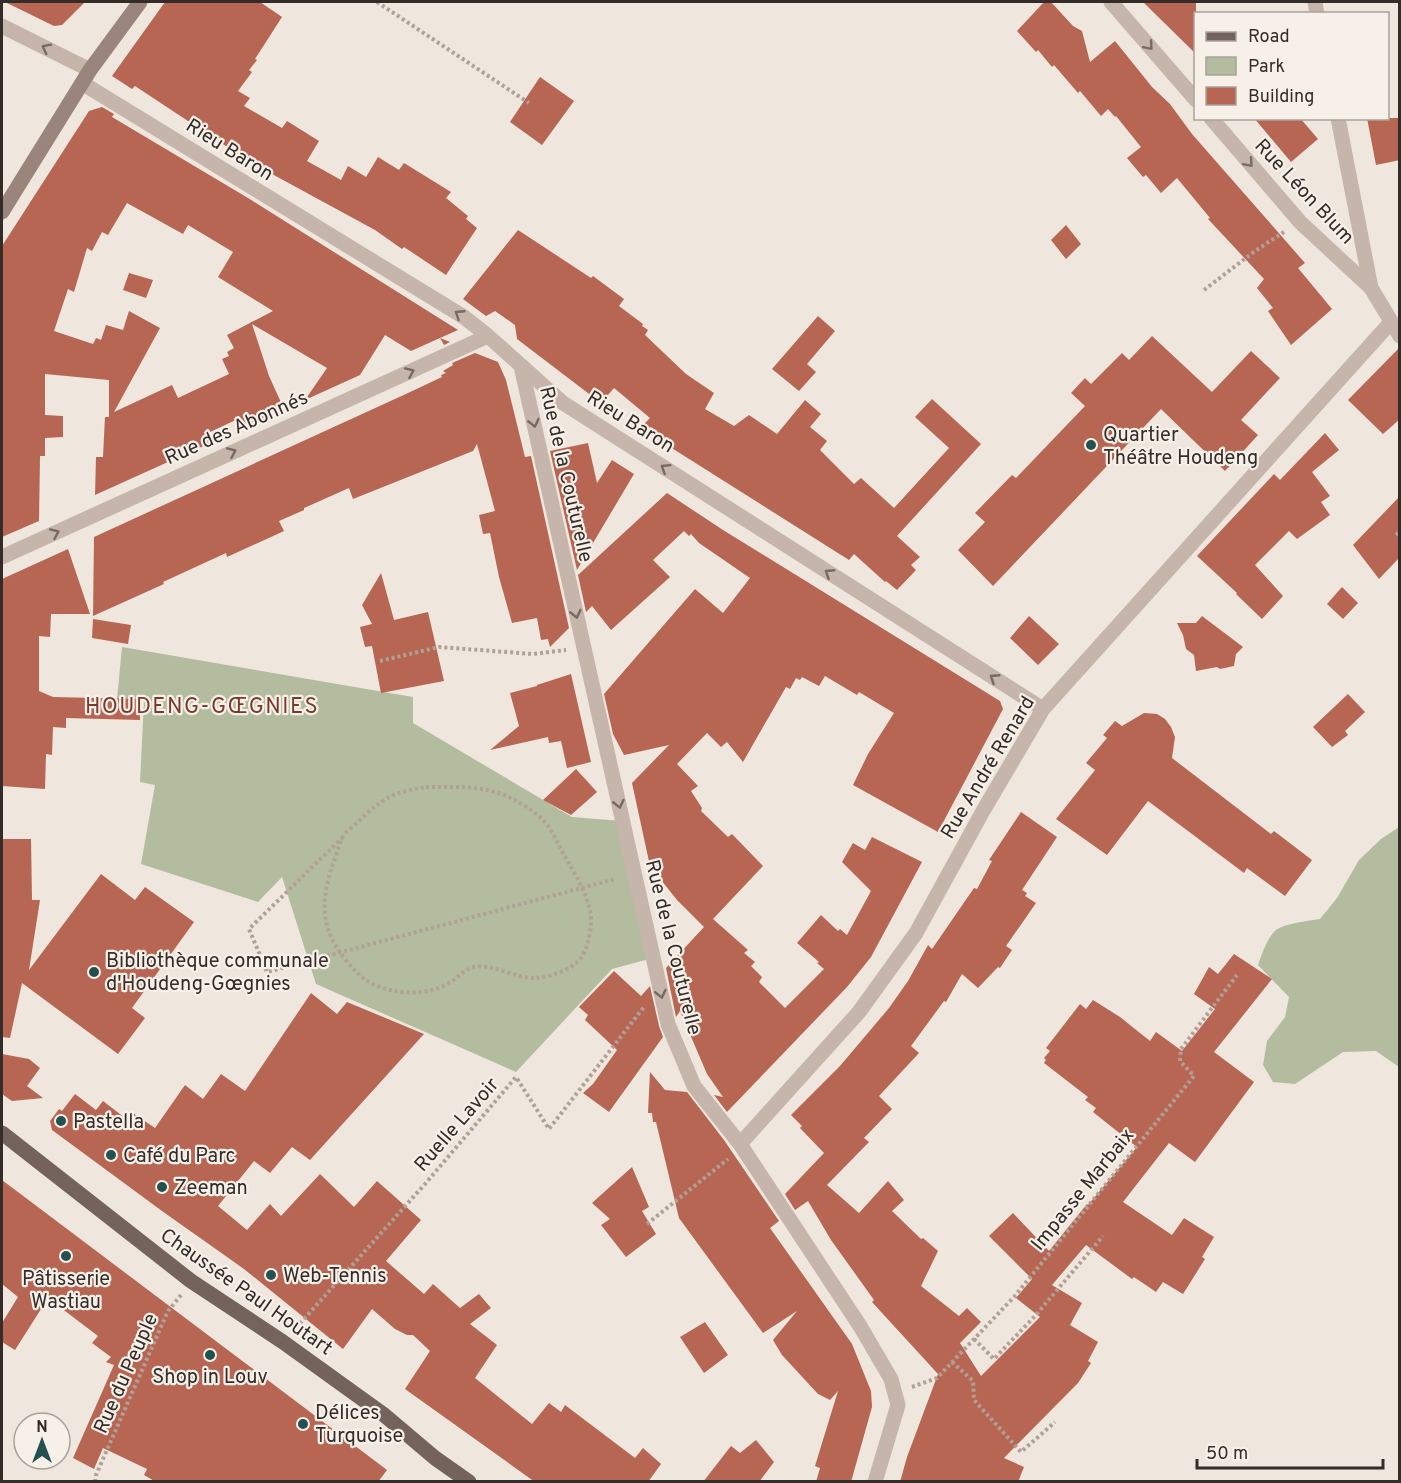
<svg xmlns="http://www.w3.org/2000/svg" width="1401" height="1483" font-family="Overpass,sans-serif">
	<style>
		.green { fill: #b4bc9f }
		.building { fill: #b76653; fill-rule: evenodd }
		.lines { fill: none; stroke-linecap: round; stroke-linejoin: round }
		.path { stroke: #b1a095; stroke-width: 4; stroke-dasharray: 3 3; stroke-linecap: butt }
		.street { stroke: #c6b5aa; stroke-width: 15 }
		.secondary { stroke: #99857c; stroke-width: 15 }
		.primary { stroke: #74635c; stroke-width: 15 }
		.oneway { stroke: #766a63 }
		.poi-dot { fill: #235051; stroke: #f7f0e9; stroke-width: 2 }
		.labels { text-anchor: middle; stroke-width: 4.5; stroke-linejoin: round; paint-order: stroke }
		.street-label { font-size: 20px; fill: #342c29; stroke: #f7f0e9 }
		.poi-label { font-size: 20px; fill: #342c29; stroke: #f7f0e9; text-anchor: start }
		.quarter-label { font-size: 22px; letter-spacing: 1.5px; fill: #793a2c; stroke: #f7f0e9 }
	</style>
	<rect width="100%" height="100%" fill="#efe6dd"/>
	<path class="green" d="M122 647 413 697V723L572 817 622 821 653 958 612 969 516 1072 316 984 282 877 258 902 141 864 155 785 140 782 144 700 117 699Z
		M1399 827V1067L1376 1051 1343 1052 1295 1084 1273 1082 1263 1065 1267 1041 1285 1017 1289 997 1258 965C1262 954 1267 938 1276 930 1286 923 1308 921 1320 919L1337 898 1359 860 1381 839Z"/>
	<path class="building" d="M5 2H85L62 25 54 26Z
		M165 2H260L282 17 255 59 257 60 249 70 252 72 238 91 250 98 244 106 282 128 287 121 319 141 307 161 341 180 348 166 366 177 378 157 399 170 404 163 451 192 446 198 468 216 466 219 477 228 446 275 404 247 402 249 375 230 250 162 135 86 132 89 112 76Z
		M1044 2H1051L1073 26 1082 31 1090 62 1115 41 1152 87 1170 104 1192 134 1305 263 1298 268 1332 309 1291 345 1268 311 1273 308 1257 288 1264 279 1208 219 1210 218 1177 178 1161 193 1146 175 1143 177 1127 158 1141 147 1116 116 1115 117 1108 109 1101 116 1080 91 1078 93 1054 65 1052 67 1038 50 1036 52 1017 31Z
		M1143 2H1196V54Z
		M540 77 574 101 542 145 510 122Z
		M102 107 114 114 112 117 248 198 458 330 440 338 450 342 444 345 440 338 411 351 385 335 360 375 305 400 327 368 252 324 269 376 284 409 244 427 240 418 206 434 210 443 95 495 96 457H103L105 417H109V380L45 374V415L63 416V437L45 438V456H40L39 521 2 537V246L89 111ZM127 203 183 234 188 225 233 252 218 277 273 311 227 335 234 348 227 352 229 356 222 359 229 374 178 398 172 385 114 412 160 328 129 311 123 330 106 325 101 340 96 338 93 344 54 331 68 289 74 292 87 248 92 251 102 232 108 235Z
		M1254 118H1300L1318 139 1291 162Z
		M1367 118H1400V160L1376 165Z
		M1066 225 1081 244 1066 259 1051 240Z
		M518 230 591 278 593 276 624 299 619 306 643 324 642 326 648 330 645 335 686 374 714 393 705 409 734 426 749 415 777 434 805 400 821 414 810 427 827 441 820 450 854 484 861 478 894 508 949 448 915 417 932 399 981 444 897 536 920 557 911 565 916 570 897 590 886 581 885 582 854 554 849 560 640 428 650 418 614 388 601 403 517 339 515 325 495 311 486 316 463 299Z
		M129 273 153 280 146 298 123 290Z
		M818 316 835 331 807 364 816 372 799 391 772 369Z
		M1152 336 1212 392 1251 351 1280 378 1241 420 1258 435 1225 471 1161 409 993 586 958 550 985 522 975 513 1012 475 1016 478 1085 406 1071 393 1085 378 1091 384 1122 353 1129 360Z
		M1400 347V419L1383 434 1348 400Z
		M475 353 498 362 506 380 525 457 531 456 569 628 550 647 548 639 541 640 537 618 512 623 499 577 490 533 483 534 479 515 495 511 477 444 473 451 353 499 349 488 304 508V510L279 521 284 531 227 557 226 553 163 582 164 584 93 616 94 537 408 393 442 377 441 375 446 373 443 371 453 365 452 363Z
		M1325 433 1339 450 1312 472 1330 496 1321 502 1330 515 1297 539 1289 531 1255 565 1283 596 1262 619 1236 594 1237 593 1197 556 1274 474 1280 480Z
		M588 443 597 483 612 460 634 474 577 570 550 451Z
		M667 493 723 530 1000 701 1003 709 938 832 853 785 868 754 894 713 859 692 857 695 825 676 819 686 802 677 800 680 796 678 790 689 786 687 743 762 727 742 721 747 707 733 677 764 698 786 691 791 702 808 701 811 728 837 732 834 763 866 713 919 748 950 744 953 755 962 751 966 762 977 759 982 785 1008 824 969 817 963 819 962 797 943 821 915 838 931 840 929 847 935 871 891 842 862 853 843 865 850 872 837 922 862 871 957 847 987 727 1112 714 1095 723 1097 707 1074 680 1011 676 1017 666 968 704 927 677 900 650 866 632 783 669 745 624 755 613 734 604 694 695 589 723 613 750 578 699 543 691 534 689 536 684 531 653 560 670 577 611 630 592 606 586 612 578 575Z
		M1400 496V557L1379 579 1353 545Z
		M68 549 90 614H51L50 637 39 636V691L53 697 140 699V720L66 718V728L53 727 52 755 46 754 45 789 2 786V579Z
		M381 573 394 620 428 612 444 681 381 693 372 646 365 647 360 627 372 624 362 605Z
		M1342 587 1358 603 1343 619 1327 604Z
		M1029 616 1059 644 1038 665 1010 638Z
		M1202 616 1243 647 1236 654 1234 666 1220 669 1217 667 1196 671 1194 655 1186 649 1183 635 1177 623H1196Z
		M93 619 131 625 128 644 92 638Z
		M571 674 591 762 567 768 561 741 549 743 548 737 490 750 519 726 510 693 537 686V685Z
		M1348 694 1365 712 1345 731 1348 735 1332 747 1313 727Z
		M1144 713 1157 714 1165 719 1171 727 1175 737 1172 758 1271 834 1274 831 1312 860 1285 896 1247 868 1244 873 1148 801 1107 855 1056 819 1095 770 1086 763 1107 738 1103 735 1115 721 1122 726Z
		M576 769 597 792 571 815 543 800Z
		M1021 812 1057 837 1022 890 1027 893 1025 896 1036 903 1006 946 1012 950 1000 968 998 967 978 988 962 974 946 1002 944 1001 911 1046 919 1053 879 1096 892 1109 864 1138 869 1142 827 1185 859 1213 888 1181 904 1200 892 1211 921 1239 923 1238 938 1251 921 1286 959 1316 967 1308 981 1322 960 1343 981 1376 1040 1317 1016 1298 1032 1279 989 1236 1013 1213 1049 1251 1087 1204 1088 1205 1137 1147 1093 1112 1096 1108 1085 1100 1088 1097 1044 1063 1046 1060 1044 1058 1050 1051 1046 1048 1080 1004 1086 1009 1093 1000 1120 1017 1150 1041 1156 1032 1182 1051 1215 1009 1194 994 1209 967 1218 974 1234 954 1272 979 1214 1052 1254 1082 1195 1162 1169 1143 1123 1202 1172 1235 1184 1218 1214 1237 1202 1257 1205 1259 1183 1294 1163 1282 1156 1292 1134 1277 1132 1279 1086 1245 1052 1285 1082 1303 1070 1325 1098 1342 1088 1361 1091 1363 1078 1383 1004 1458 1024 1467 1018 1482H900L907 1457 938 1374 872 1302 874 1300 831 1240 808 1201 795 1210 785 1194 824 1153 800 1128 802 1126 791 1115 840 1066 889 1008 908 981 928 945 932 949 974 888 977 889 992 861 989 860Z
		M2 839H31L32 900H40L29 970 101 874 135 900 145 887 194 922 132 1008 145 1018 118 1054 22 983 10 1038 2 1037Z
		M614 971 641 996 650 986 659 1026 663 1037 609 1112 583 1093 593 1084 617 1050 585 1020 588 1015 579 1007Z
		M311 993 337 1014 347 1002 424 1034 310 1160 292 1147 270 1173 254 1161 218 1206 247 1230 270 1204 281 1216 320 1174 354 1207 377 1181 421 1220 386 1261 424 1294 433 1284 460 1308 479 1294 491 1308 470 1324 497 1345 475 1378 532 1424 549 1403 561 1412 565 1405 635 1458 643 1448 661 1464 648 1482H535L405 1389 430 1351 413 1335H407L395 1329 372 1309 343 1349 244 1269 162 1211 52 1130 50 1121 59 1109 62 1111 75 1094 96 1110 103 1101 129 1121 133 1113 155 1128 185 1085 203 1099 221 1074 245 1091Z
		M2 1054 29 1059 40 1068 27 1086 43 1098 12 1101 2 1094Z
		M650 1072 665 1090 687 1092 724 1140 779 1221 770 1228 852 1344 871 1391 872 1407 851 1482H816L820 1468 815 1466 838 1391 830 1400 818 1394 782 1355 773 1340 797 1311 763 1333 679 1218 656 1122H653L652 1113H648Z
		M632 1167 649 1207 642 1211 656 1234 626 1257 601 1225 610 1219 592 1203Z
		M2 1180 387 1470 378 1482H156L144 1475 147 1469 103 1448 94 1469 73 1458 114 1365 106 1362 111 1357 92 1343 98 1336 48 1298 15 1350 2 1342V1323L18 1297 2 1284Z
		M705 1322 728 1355 704 1373 680 1337Z
		M756 1440 774 1462 759 1482H703L731 1446 740 1453Z"/>
	<g class="lines">
		<path class="path" d="M377 2 529 103
			M1204 290 1255 251 1284 232
			M1396 535 1400 531
			M380 661 439 647 533 654 566 650
			M426 787C455 787 484 785 511 798 522 804 536 812 544 821 552 830 557 842 563 853 573 871 585 889 590 910 593 924 589 946 581 958 572 970 550 977 536 978 516 979 492 963 474 967 463 970 457 979 447 984 424 996 396 995 373 984 362 979 354 970 346 960 318 927 321 897 335 858 338 851 339 843 343 837 346 831 354 826 359 821 382 798 394 792 426 787Z
			M343 837 249 929 267 972 615 879
			M647 1224 728 1159
			M296 1328 425 1184 516 1077 549 1129 644 1007
			M974 1339 994 1359 1035 1316 1103 1236
			M952 1362 973 1381 974 1400 1021 1452 1055 1422
			M912 1387 937 1378 1014 1297 1194 1076 1180 1061 1181 1049 1237 975
			M95 1482 96 1475 168 1311 181 1295"/>
		<path class="street" d="M1111 2 1196 100
			M1315 2 1317 14
			M2 26 90 70
			M82 83 464 317 488 336 563 403 1043 709
			M1211 118 1300 222 1371 288 1400 336
			M1338 118 1371 288
			M521 366 668 1024 694 1086 740 1144 860 1326 891 1379 898 1405 875 1482
			M2 557 488 336
			M740 1144 859 1012 916 933 983 811 1043 709 1391 322"/>
		<path class="secondary" d="M2 212 90 70 140 2"/>
		<path class="primary" d="M2 1133 191 1281 283 1342 383 1414 435 1458 469 1482"/>
	</g>
	<defs><path id="oneway-chevron" d="M-2-3.5L2.5 0L-2 3.5" fill="none" stroke-width="1.6" stroke-linecap="round" stroke-linejoin="round" transform="scale(1.5)"/></defs>
	<g class="oneway">
		<use href="#oneway-chevron" transform="translate(1149 46) rotate(49)"/>
		<use href="#oneway-chevron" transform="translate(46 48) rotate(-153)"/>
		<use href="#oneway-chevron" transform="translate(1249 163) rotate(49)"/>
		<use href="#oneway-chevron" transform="translate(459 314) rotate(-147)"/>
		<use href="#oneway-chevron" transform="translate(410 372) rotate(-24)"/>
		<use href="#oneway-chevron" transform="translate(534 423) rotate(77)"/>
		<use href="#oneway-chevron" transform="translate(232 452) rotate(-24)"/>
		<use href="#oneway-chevron" transform="translate(665 468) rotate(-148)"/>
		<use href="#oneway-chevron" transform="translate(55 533) rotate(-24)"/>
		<use href="#oneway-chevron" transform="translate(829 573) rotate(-147)"/>
		<use href="#oneway-chevron" transform="translate(576 614) rotate(77)"/>
		<use href="#oneway-chevron" transform="translate(994 678) rotate(-147)"/>
		<use href="#oneway-chevron" transform="translate(619 804) rotate(77)"/>
		<use href="#oneway-chevron" transform="translate(661 994) rotate(77)"/>
	</g>
	<g class="poi-dot">
		<circle cx="1091" cy="445" r="6"/>
		<circle cx="94" cy="972" r="6"/>
		<circle cx="61" cy="1121" r="6"/>
		<circle cx="111" cy="1155" r="6"/>
		<circle cx="162" cy="1187" r="6"/>
		<circle cx="66" cy="1256" r="6"/>
		<circle cx="271" cy="1275" r="6"/>
		<circle cx="210" cy="1355" r="6"/>
		<circle cx="303" cy="1424" r="6"/>
	</g>
	<g class="labels">
		<g class="street-label">
			<text transform="translate(230 149) rotate(32)" y="7">Rieu Baron</text>
			<text transform="translate(1305 191) rotate(47)" y="7">Rue Léon Blum</text>
			<text transform="translate(631 421) rotate(32)" y="7">Rieu Baron</text>
			<text transform="translate(236 427) rotate(-24)" y="7">Rue des Abonnés</text>
			<text transform="translate(567 474) rotate(77)" y="7">Rue de la Couturelle</text>
			<text transform="translate(987 767) rotate(-59)" y="7">Rue André Renard</text>
			<text transform="translate(674 947) rotate(76)" y="7">Rue de la Couturelle</text>
			<text transform="translate(456 1124) rotate(-49)" y="7">Ruelle Lavoir</text>
			<text transform="translate(1082 1189) rotate(-51)" y="7">Impasse Marbaix</text>
			<text transform="translate(247 1291) rotate(35)" y="7">Chaussée Paul Houtart</text>
			<text transform="translate(125 1373) rotate(-66)" y="7">Rue du Peuple</text>
		</g>
		<g class="poi-label">
			<text x="1103" y="441">Quartier<tspan x="1103" dy="23">Théâtre Houdeng</tspan></text>
			<text x="106" y="967">Bibliothèque communale<tspan x="106" dy="23">d'Houdeng-Gœgnies</tspan></text>
			<text x="73" y="1128">Pastella</text>
			<text x="123" y="1162">Café du Parc</text>
			<text x="174" y="1194">Zeeman</text>
			<text x="283" y="1282">Web-Tennis</text>
			<text x="66" y="1285" text-anchor="middle">Pâtisserie<tspan x="66" dy="23">Wastiau</tspan></text>
			<text x="210" y="1383" text-anchor="middle">Shop in Louv</text>
			<text x="315" y="1419">Délices<tspan x="315" dy="23">Turquoise</tspan></text>
		</g>
		<g class="quarter-label">
			<text x="202" y="713">HOUDENG-GŒGNIES</text>
		</g>
	</g>
	<rect width="1401" height="1483" fill="none" stroke="#342c29" stroke-width="6"/>
	<rect x="1194" y="12" width="195" height="108" fill="#f7f0e9" stroke="#a9a29c" stroke-width="1.5"/>
	<rect x="1206" y="32" width="30" height="9" fill="#74635c" stroke="#a9a29c" stroke-width="1.5"/>
	<text x="1248" y="42" font-size="18" fill="#342c29">Road</text>
	<rect x="1206" y="57" width="30" height="18" fill="#b4bc9f" stroke="#a9a29c" stroke-width="1.5"/>
	<text x="1248" y="72" font-size="18" fill="#342c29">Park</text>
	<rect x="1206" y="87" width="30" height="18" fill="#b76653" stroke="#a9a29c" stroke-width="1.5"/>
	<text x="1248" y="102" font-size="18" fill="#342c29">Building</text>
	<g transform="translate(42 1441)"><circle r="28" fill="#f7f0e9" stroke="#a9a29c" stroke-width="1.5"/>
	<path d="M0-4.5L10 22L0 15L-10 22Z" fill="#235051"/>
	<text y="-9" font-size="16" font-weight="bold" text-anchor="middle" fill="#342c29">N</text>
	</g>
	<path d="M1197 1459v9h186v-9" fill="none" stroke="#342c29" stroke-width="3"/>
	<text x="1206" y="1459" font-size="18" fill="#342c29" stroke="#f7f0e9" stroke-width="4.5" paint-order="stroke">50 m</text>
</svg>
